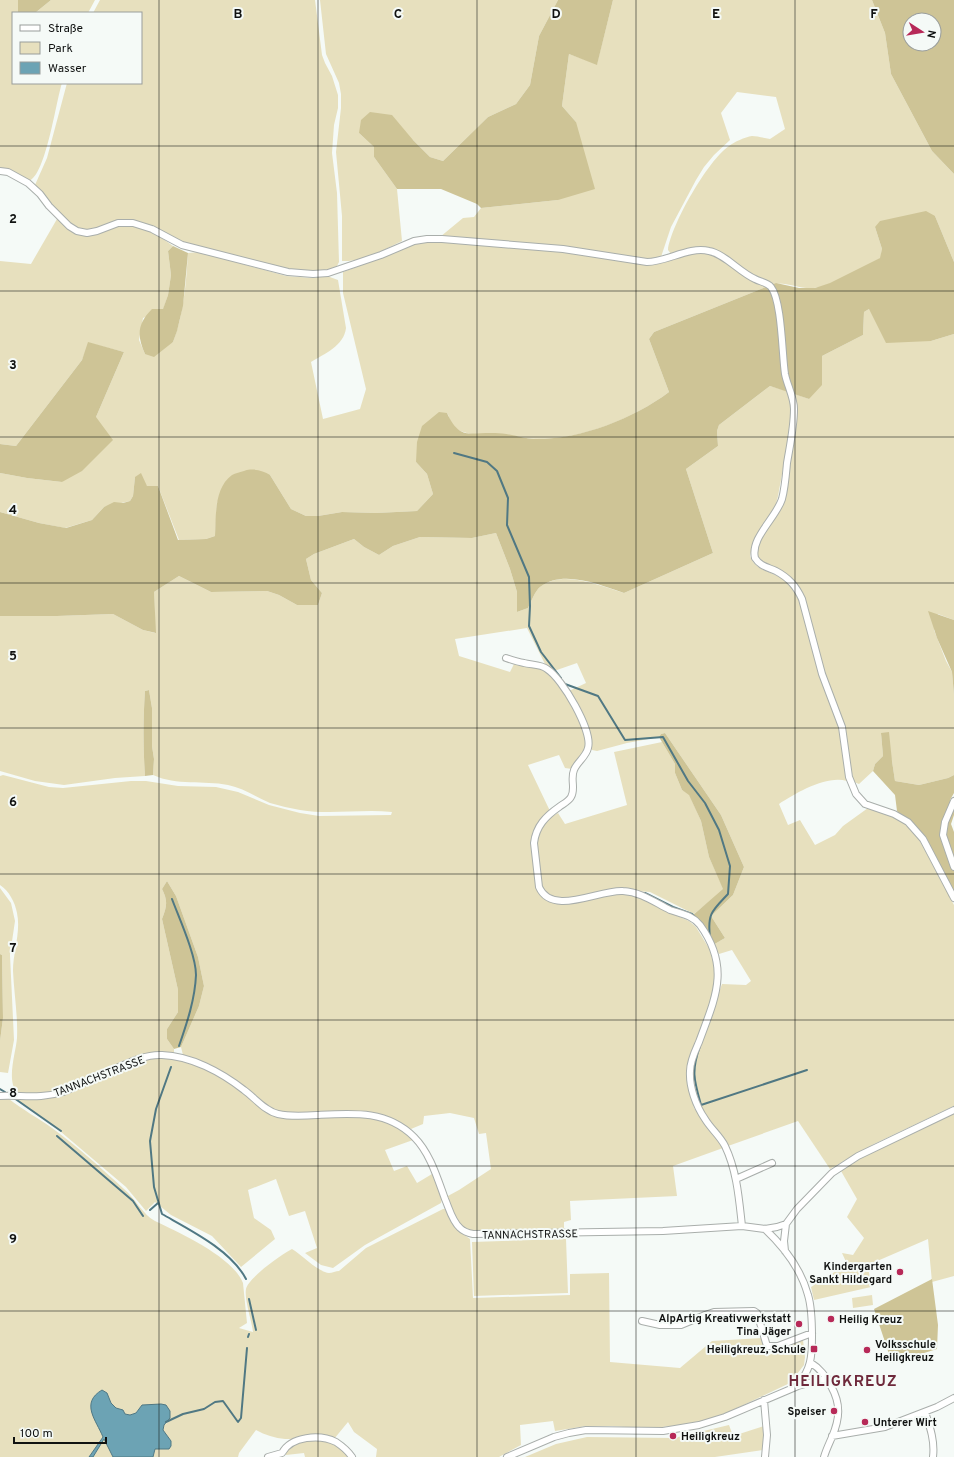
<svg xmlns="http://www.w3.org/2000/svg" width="954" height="1457" font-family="Overpass,sans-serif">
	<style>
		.green { fill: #e7e0be }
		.forest { fill: #cec496; fill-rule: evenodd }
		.water { fill: #6ca3b4; stroke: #507883 }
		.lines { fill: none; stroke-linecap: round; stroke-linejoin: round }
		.stream { stroke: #507883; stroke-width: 2 }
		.street-casing { stroke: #a9aeab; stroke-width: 8 }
		.street { stroke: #fff; stroke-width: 6 }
		.grid { fill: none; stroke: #101211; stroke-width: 1; stroke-opacity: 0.55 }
		.poi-dot { fill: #b72958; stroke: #f5faf7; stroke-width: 1.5 }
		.labels { text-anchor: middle; stroke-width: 4; stroke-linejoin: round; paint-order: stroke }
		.street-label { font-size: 11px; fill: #101211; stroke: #f5faf7 }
		.poi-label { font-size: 11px; font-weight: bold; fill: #101211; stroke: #f5faf7; text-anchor: end }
		.district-label { font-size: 15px; font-weight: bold; letter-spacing: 1px; fill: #6e293b; stroke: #f5faf7 }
		.grid-label { font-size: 13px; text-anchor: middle; font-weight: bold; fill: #101211; stroke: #f5faf7; stroke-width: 4; stroke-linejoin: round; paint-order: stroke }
	</style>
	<rect width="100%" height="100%" fill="#f5faf7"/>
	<path class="green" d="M0 0H18V13H13V33L12 38H13V83H62C56 101 46 175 29 181L0 168Z
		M51 0H95L88 13H35Z
		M100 0H315L322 55 325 63 332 76 338 95V108L334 125 332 153 337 193 339 262 336 268 313 272 288 269 183 243C165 234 148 221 127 219 115 218 107 226 96 229 71 237 49 201 35 185L47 158 67 83H141V13H93Z
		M320 0H558L539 36 530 85 516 104 488 117 443 161 430 157 413 140 359 133 374 147V157L397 189 402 241C384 250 363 262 342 261V216L336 152 341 108V94L339 83 326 54Z
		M613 0H872L885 33 891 74 932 151 954 174V262L935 216 875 227 882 249 881 258C864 267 832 286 814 288 800 290 783 280 771 285L755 277 710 249C697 246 684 250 671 254L668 250C671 225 708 160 729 146 734 142 745 137 752 136 757 136 764 138 770 139L785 129 776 97 737 92 721 113 730 140 714 155 704 167 696 180 671 227 661 257 655 259 646 260 564 246 440 237 463 218 474 217 481 208 558 200 576 122 562 106 569 54 597 64Z
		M57 219C72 233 82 240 103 232 108 229 114 226 120 225 140 224 158 234 173 246L168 251 171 275 168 295 163 310 143 318 139 340 145 354 173 342C184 313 186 283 188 253L200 252 286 276 312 278 327 276 338 280 346 328C344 346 324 354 311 362L323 419 360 409 366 389 343 293V272L381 258 415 243 427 241H440L563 251 646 265C663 265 676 258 691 253 714 247 733 271 752 281 756 283 762 284 766 287L654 332 649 339 669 392C633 419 580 440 535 439 524 438 514 435 504 435 489 434 461 438 452 424 450 421 449 416 447 413L416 462 427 474 433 494 417 511 376 513 342 512 318 516H306L291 509 270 475 217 502 215 536 206 539 179 540 158 486H147L135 477 133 496 130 501 104 507 92 520 65 528 39 523 0 512V473L27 478 62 482 96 417 124 352 89 343 82 360 16 446 0 444V261L31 264Z
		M869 309 931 341 954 334V620L938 614 934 630 946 661 952 672 954 695V775L948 778 919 785 895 781 892 761 881 733 883 756 875 764 873 771 859 784 854 782 847 751 845 726 825 674 805 598C802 591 799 585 793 580 785 572 762 568 758 557 752 541 776 521 782 506 787 495 787 482 789 470 793 445 800 419 795 394L809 399 822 356 863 335 864 312Z
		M770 386 787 391 791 408V425L778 496 776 504 760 531 752 547 750 556C756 573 778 572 790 584 795 588 797 594 799 600L820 674 826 694 837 716 840 727 842 751 847 781C826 775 796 793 779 804L788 825 800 820 815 845 835 835 843 826 868 808 892 815 906 823 919 839 954 905V1106L874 1144 830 1169 798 1121 728 1146C707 1117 689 1099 694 1060L722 984 746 985 751 981 732 950 719 954 713 945 725 938 711 916 733 895 744 867 721 815 665 733 661 734 659 737 627 743 597 751 592 750C589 746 591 738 589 732L569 691 586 683 577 663 554 671 545 664 527 628 455 639 459 656 510 672 514 664C522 666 542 666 547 670 560 679 589 731 586 745 585 755 576 760 572 769L565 768 559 755 528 765 550 811C540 820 533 828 532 842 533 853 534 887 540 895 544 901 552 903 559 904L621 893 635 895 643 897 670 913 689 921 696 927 710 950 716 968 715 985 712 1001 687 1070 694 1108 718 1139 723 1148 673 1166 677 1196 570 1201 571 1220 564 1222V1229L471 1231C456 1228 451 1211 446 1197L459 1190 491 1169 486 1133 479 1134 474 1118 450 1113 424 1116 423 1124 411 1129 408 1128 400 1122 385 1116 358 1111 300 1114 277 1111 264 1104 245 1087 221 1073 183 1055 181 1047 199 1006 204 986 198 957 176 896 167 881 162 889C168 901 167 906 162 919L178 990V1012L167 1029V1039L174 1049V1053H159L138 1057 50 1094C43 1095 22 1097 17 1092 6 1081 16 1052 17 1038 18 1016 14 993 13 971 13 952 21 932 17 913 15 902 9 891 0 885V776L3 775 49 787 63 788 131 781H146L178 786 216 787 238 792 269 805 300 813 319 816 391 815 392 812C361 809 330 815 300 810 290 808 280 806 270 803 256 797 243 788 228 785 203 780 177 786 153 775L154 759 152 746V708L149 690 145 691C143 719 143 748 145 776L115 778 64 785 35 781 0 771V616H57L113 614 143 630 155 633 154 592 179 576 211 592 267 591 279 595 297 605H318L322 593 311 580 306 559 314 554 354 539 364 547 379 555 393 546 420 537 472 538 496 533 510 569 517 592V612L528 608C531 602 535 591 540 587 563 569 600 586 624 593L713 553 686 469 718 446 717 431 719 425Z
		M662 742 675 764V773L682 790 689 794 701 821 709 857 724 890 694 914 650 892 636 891 569 899 551 897 540 886 536 843 540 828 552 815 553 816 558 813 565 824 627 805 614 752Z
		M0 888 11 903 15 921 10 955 14 1040 8 1073 0 1072V1041L3 1018 2 955 0 954Z
		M160 1057 172 1058 190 1063 219 1076 242 1091 269 1113 358 1116 383 1120 396 1125 413 1140 385 1150 394 1171 407 1166 417 1183 432 1174 442 1199 441 1203 365 1245 333 1268 321 1265 305 1253 317 1248 305 1211 289 1216 276 1179 248 1190 254 1218 271 1230 275 1239 241 1267 212 1236 171 1215 155 1202 146 1211 126 1187 54 1126 15 1099V1097L40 1098 139 1061Z
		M0 1098 9 1099C23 1110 38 1118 52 1128 77 1146 101 1168 124 1189 135 1198 143 1215 155 1221 180 1233 233 1257 243 1283L247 1323 239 1328 253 1332C252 1322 244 1299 246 1289 248 1278 282 1254 292 1249 302 1255 318 1272 329 1273 332 1273 336 1271 339 1271L366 1248 443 1209H446C453 1226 455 1228 470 1239L473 1298 570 1295V1274L609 1273 610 1362 680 1368 712 1341 762 1338 767 1356 803 1340 805 1357 804 1365 790 1383 716 1418 680 1425 662 1427 639 1428 612 1426H586L555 1431 553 1421 520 1425 521 1445 499 1457H376L377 1449 354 1432 348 1422 334 1439C319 1430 302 1440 285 1439 275 1438 265 1435 256 1430L239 1453 238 1457H153L155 1449H169L171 1441 163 1430 164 1425 168 1422 161 1404C152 1405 141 1403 136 1413L130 1415 125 1414 123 1410 116 1408 111 1403 107 1393 102 1390C80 1403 96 1420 103 1437L89 1457H0Z
		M954 1113V1276L932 1282 928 1239 868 1265 871 1287 814 1300 811 1287 847 1264 842 1253 853 1255 864 1238 847 1217 857 1199 841 1171 860 1158Z
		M566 1239 568 1293 474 1296 472 1242Z
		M872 1295 873 1305 853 1308 852 1298Z
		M729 1425 733 1436 764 1426 763 1450 715 1457H525L556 1444 587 1437 674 1438Z
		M104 1439 113 1457H93Z
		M313 1440C332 1441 335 1444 350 1457H305L304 1453 286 1455V1449L301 1442Z"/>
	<path class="forest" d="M18 0H51L35 13H18Z
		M558 0H613L597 65 569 54 562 106 576 122 595 189 558 200 481 208 477 204 441 189H397L374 157V147L359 133 361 120 370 112 392 115 413 140 430 157 443 161 488 117 516 104 530 85 539 36Z
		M872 0H954V174L932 151 891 74 885 33ZM910 20H934V44H910Z
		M926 211 935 216 954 262V334L931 341 886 343 869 309 864 312 863 335 822 356V385L809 399 770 386 719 425 717 431 718 446 686 469 713 553 624 593C600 585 563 569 540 587 535 591 531 602 528 608L517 612V592L510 569 496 533 472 538 420 537 393 546 379 555 364 547 354 539 314 554 306 559 311 580 322 593 318 605H297L279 595 267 591 211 592 179 576 154 592 156 633 143 630 113 614 57 616H0V512L39 523 66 528 92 520 104 507 114 502 123 503 130 501 133 496 135 477 141 473 147 486H158L178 540 206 539 215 536C216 516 214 488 232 475 235 473 241 472 244 471 252 468 263 470 270 475L291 509 306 516H318L342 512 376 513 417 511 433 494 427 474 416 462 417 442 422 426 439 412 447 413C460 441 470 432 495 433 508 433 521 438 534 439 579 440 633 419 669 392L649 339 654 332 776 283 799 288H815L830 283 880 258 882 249 875 227 880 221Z
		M173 246 188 253 183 306 177 331 173 342 154 357 145 354C137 336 137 324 152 309H163L168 295 171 275 168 251Z
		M88 342 124 352 96 417 113 440 82 471 62 482 27 478 0 473V444L16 446 82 360Z
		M928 611 954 620V695L952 672 937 638Z
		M149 690 152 708V746L154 759 153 775 145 776C143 748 143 719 145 691Z
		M889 732 892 761 895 781 919 785 948 778 954 775V793L950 800 954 805V815L951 824 954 832V896L949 897 931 859 919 839 897 811 895 795 873 771 875 764 883 756 881 733Z
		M665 733 721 815 744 867 733 895 711 916 725 938 713 945 692 916 723 889 709 857 701 821 689 795 682 790 675 773V764L659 737 661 734Z
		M167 881 176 896 198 957 204 986 199 1006 181 1047 174 1049 167 1039V1029L178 1012V990L162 919C167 906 168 901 162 889Z
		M0 954 2 955 3 1018 0 1041Z
		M932 1279 938 1325 937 1349 892 1363 874 1309Z"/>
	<path class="water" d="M102 1390 107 1393 111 1403 116 1408 123 1410 125 1414 130 1415 136 1413 142 1405 161 1404 166 1405 170 1411V1418L164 1425 163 1430 171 1441V1446L169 1449H155L153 1457H113L104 1439 93 1457H89L103 1437C96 1420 80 1403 102 1390Z"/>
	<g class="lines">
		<path class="stream" d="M454 453 487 462 497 471 508 498 507 525 529 577 530 606 529 626 541 652 561 678
			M563 682 565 684 598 696 625 740 663 737 688 781 705 803 719 830 730 866 728 894C713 910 707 913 710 937
			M645 893 673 907 692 914 703 925
			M172 899C179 918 196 955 196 975 195 999 187 1023 179 1046
			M700 1046C691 1071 694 1080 701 1105L807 1070
			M171 1067 156 1109 150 1141 154 1187 162 1214C190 1230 231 1250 246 1279
			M0 1089 5 1092
			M14 1098 61 1131
			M57 1136 126 1195 133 1201 143 1216
			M150 1210 158 1203
			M249 1299 256 1330
			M248 1337 249 1334
			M166 1422 183 1414 204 1409 215 1402 223 1401 238 1422 241 1418 247 1348"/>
		<defs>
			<path id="street" d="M0 171 8 172 28 183 40 194 49 206 69 226 77 231 87 233 97 231 118 223H133L152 229 182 245 288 272 313 274 328 273 381 255 414 241 427 239H442L563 249 647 262C667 262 689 246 709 251 725 254 739 272 755 279 760 282 767 282 771 287 782 301 782 355 785 374 787 385 794 397 794 409 794 427 790 445 787 463 786 474 785 488 782 499 776 518 750 538 755 558 760 566 767 567 776 571 789 578 796 586 802 599L822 674 842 727 849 777 856 794 865 804 894 814 908 822 923 839 954 898
				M506 658C512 660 518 662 524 663 531 665 541 664 547 669 562 678 593 731 588 748 586 757 577 762 574 770 570 779 576 789 571 797 569 801 563 804 559 807 546 816 536 826 534 843L539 887C552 917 600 889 623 891 641 892 654 902 670 910 681 914 692 915 700 925 731 968 715 998 699 1042 695 1051 690 1061 690 1071 689 1087 696 1106 705 1119 711 1129 720 1136 725 1146 737 1171 739 1199 742 1226
				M954 801 945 822 943 835 954 867
				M0 1096C23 1095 40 1099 63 1092 79 1085 94 1078 110 1071 126 1064 144 1054 162 1055 191 1056 221 1072 244 1090 255 1098 265 1111 278 1114 291 1117 304 1116 317 1115 353 1113 387 1110 414 1137 430 1153 437 1177 445 1199 449 1208 452 1221 460 1228 464 1232 468 1233 473 1234L663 1231 742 1226 765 1229 777 1227 786 1224
				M736 1179 772 1163
				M765 1229C784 1247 801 1269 808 1295 812 1308 812 1324 812 1337 812 1357 811 1369 798 1385
				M785 1251 784 1241 786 1224 797 1209 832 1173 858 1156 954 1110
				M642 1321 660 1325H681L705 1315 714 1312 754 1311 757 1313 767 1346H778L812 1333
				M811 1363C821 1369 825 1376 831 1386 841 1404 840 1418 832 1437 829 1444 826 1450 824 1457
				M764 1400 767 1435 765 1457
				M925 1412C930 1427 935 1441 933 1457
				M832 1436 885 1427 937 1407 954 1398
				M268 1457 282 1453C291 1436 320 1434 336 1442 342 1446 348 1451 352 1457
				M507 1457 554 1437 569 1433 586 1430 663 1431 699 1425 725 1417 798 1386 827 1378"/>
		</defs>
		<use href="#street" class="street-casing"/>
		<use href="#street" class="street"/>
	</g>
	<path class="grid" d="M159 0V1457M318 0V1457M477 0V1457M636 0V1457M795 0V1457M0 146H954M0 291H954M0 437H954M0 583H954M0 728H954M0 874H954M0 1020H954M0 1166H954M0 1311H954"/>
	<g class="poi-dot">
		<circle cx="900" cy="1272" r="4"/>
		<circle cx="831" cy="1319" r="4"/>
		<circle cx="799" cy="1324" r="4"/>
		<rect x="810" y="1345" width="8" height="8" rx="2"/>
		<circle cx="867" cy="1350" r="4"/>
		<circle cx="834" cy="1411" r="4"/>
		<circle cx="865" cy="1422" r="4"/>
		<circle cx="673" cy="1436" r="4"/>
	</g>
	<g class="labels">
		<g class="street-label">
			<text transform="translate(99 1076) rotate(-21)" y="4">TANNACHSTRASSE</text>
			<text transform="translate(530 1234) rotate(-1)" y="4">TANNACHSTRASSE</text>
		</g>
		<g class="poi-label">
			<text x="892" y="1270">Kindergarten<tspan x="892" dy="13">Sankt Hildegard</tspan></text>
			<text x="791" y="1322">AlpArtig Kreativwerkstatt<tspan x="791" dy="13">Tina Jäger</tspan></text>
			<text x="839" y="1323" text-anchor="start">Heilig Kreuz</text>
			<text x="875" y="1348" text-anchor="start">Volksschule<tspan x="875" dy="13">Heiligkreuz</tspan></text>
			<text x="806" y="1353">Heiligkreuz, Schule</text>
			<text x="826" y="1415">Speiser</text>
			<text x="873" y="1426" text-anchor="start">Unterer Wirt</text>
			<text x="681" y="1440" text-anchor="start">Heiligkreuz</text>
		</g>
		<g class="district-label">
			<text x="843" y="1386">HEILIGKREUZ</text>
		</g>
	</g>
	<g class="grid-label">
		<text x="238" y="18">B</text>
		<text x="398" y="18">C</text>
		<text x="556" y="18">D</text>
		<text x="716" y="18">E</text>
		<text x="874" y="18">F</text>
		<text x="13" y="223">2</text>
		<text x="13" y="369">3</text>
		<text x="13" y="514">4</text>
		<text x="13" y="660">5</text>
		<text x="13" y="806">6</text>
		<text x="13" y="952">7</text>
		<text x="13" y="1097">8</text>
		<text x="13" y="1243">9</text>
	</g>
	<rect x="12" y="12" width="130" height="72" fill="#f5faf7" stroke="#999d9b"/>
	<rect x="20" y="25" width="20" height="6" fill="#ffffff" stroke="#999d9b"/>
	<text x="48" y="32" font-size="12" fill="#101211">Straße</text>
	<rect x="20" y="42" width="20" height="12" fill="#e7e0be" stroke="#999d9b"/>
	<text x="48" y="52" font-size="12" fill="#101211">Park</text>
	<rect x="20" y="62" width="20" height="12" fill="#6ca3b4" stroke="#999d9b"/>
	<text x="48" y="72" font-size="12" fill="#101211">Wasser</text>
	<g transform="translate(922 32) rotate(102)"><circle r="19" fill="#f5faf7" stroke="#999d9b"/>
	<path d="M0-3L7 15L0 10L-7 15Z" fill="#b72958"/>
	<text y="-6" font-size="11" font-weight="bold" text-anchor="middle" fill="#101211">N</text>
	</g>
	<path d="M14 1437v6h92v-6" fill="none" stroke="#101211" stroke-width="2"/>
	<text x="20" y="1437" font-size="12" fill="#101211" stroke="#f5faf7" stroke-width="3" paint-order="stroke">100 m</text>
</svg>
